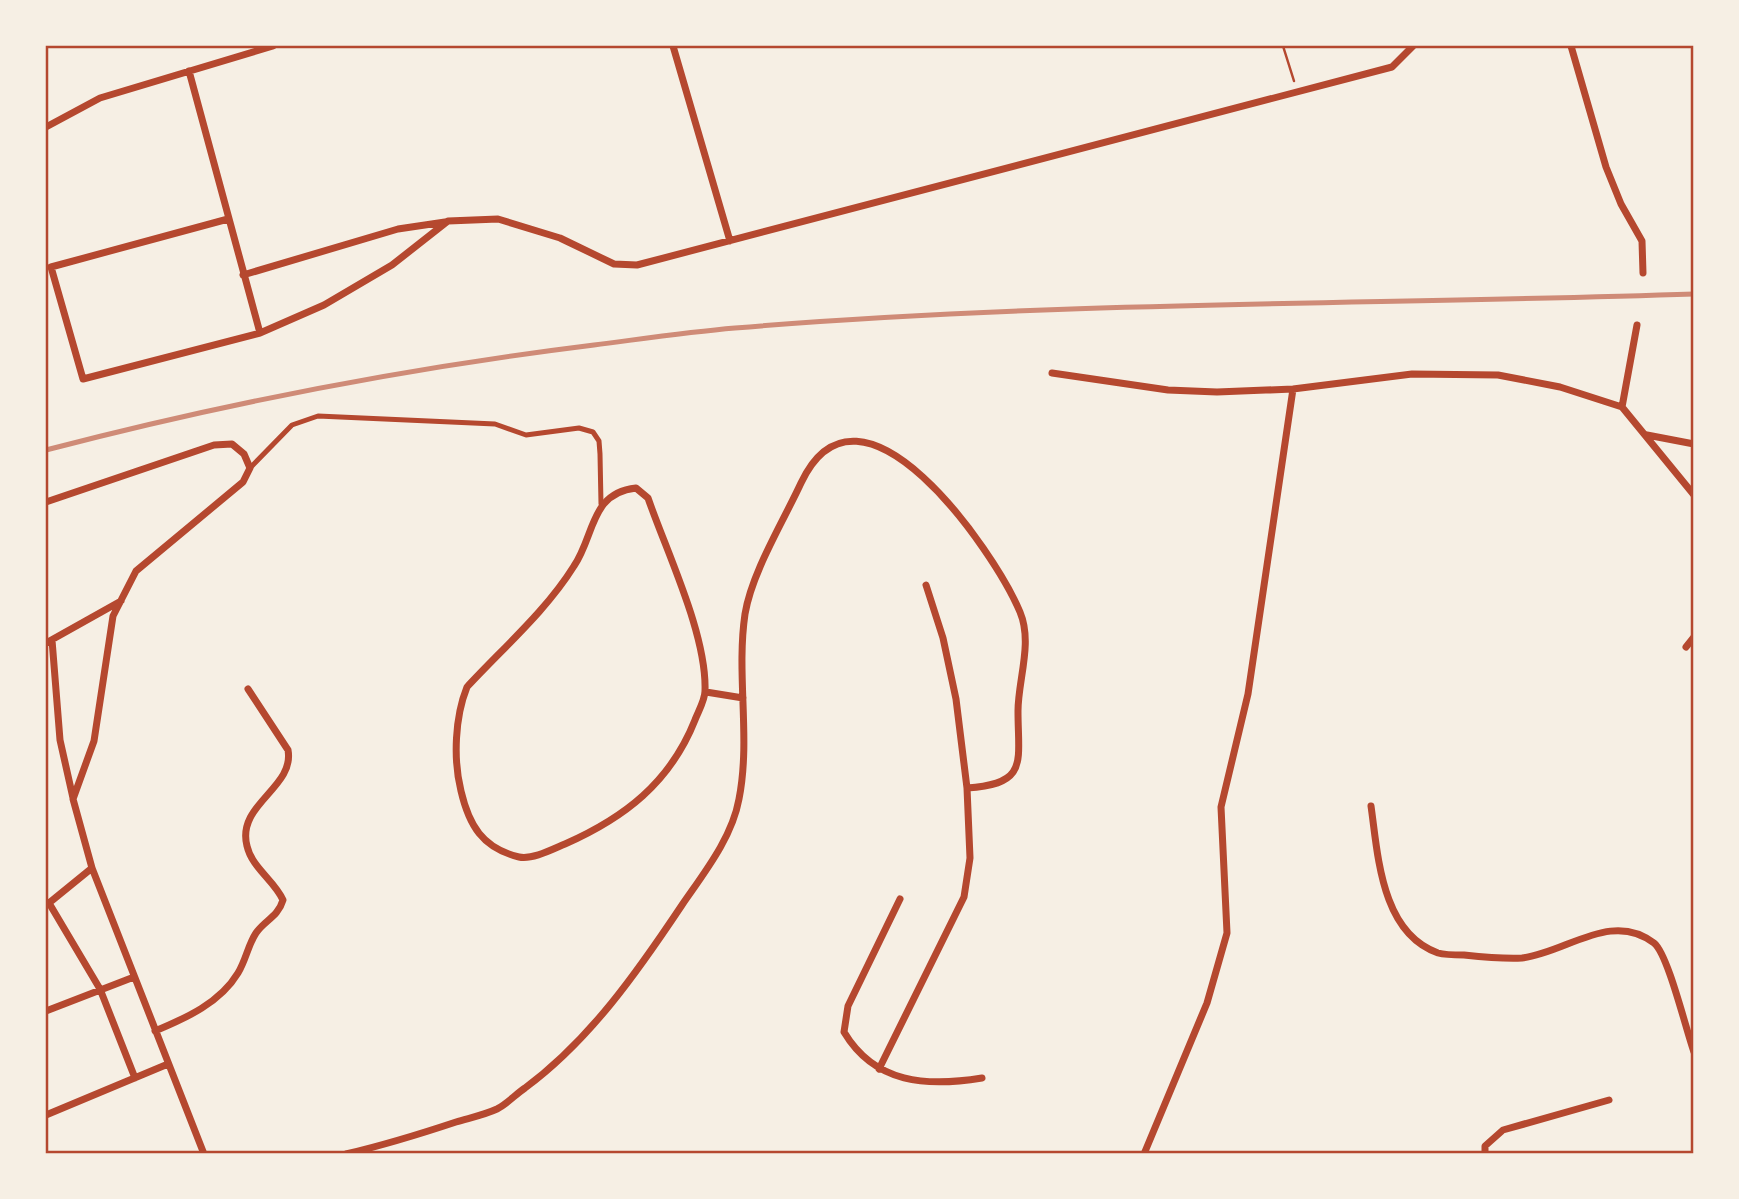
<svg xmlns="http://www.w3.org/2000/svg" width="1739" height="1199" font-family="'Exo 2',sans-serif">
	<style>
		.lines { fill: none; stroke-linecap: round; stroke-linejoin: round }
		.path { stroke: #b5482f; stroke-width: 2.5 }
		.service { stroke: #b5482f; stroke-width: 5 }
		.minor { stroke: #b5482f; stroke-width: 7 }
		.rail { stroke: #cf8b77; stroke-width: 5 }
		.neatline { fill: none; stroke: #b5482f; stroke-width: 2.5 }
	</style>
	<rect width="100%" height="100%" fill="#f6efe4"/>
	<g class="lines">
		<path class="path" d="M1283 46 1294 81"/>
		<path class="service" d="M250 468 292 425 318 416 495 424 526 435 579 428 593 432 599 441 600 454 601 504"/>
		<path class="minor" d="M673 46 730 241
			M1571 46 1606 167 1621 204 1642 241 1643 273
			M189 71 260 333
			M46 127 100 98 273 46
			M228 219 51 267 83 379 260 333 324 305 392 265 448 221 498 219 560 238 614 264 637 265 1392 67 1413 46
			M243 275 398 229 445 222
			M1637 325 1622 407 1694 495
			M1052 373 1168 390 1217 392 1293 389 1412 374 1498 375 1560 387 1622 407
			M1647 435 1694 444
			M636 488 648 498C667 553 707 635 705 691 705 700 698 712 695 720 670 783 624 818 565 844 553 849 532 860 519 857 482 848 469 825 461 791 453 759 455 717 467 687 503 648 546 611 574 566 595 535 590 493 636 488Z
			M46 502 214 445 232 444 244 454 250 468 243 482 136 571 113 616 94 741 73 799 92 868 204 1154
			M52 640 60 740 73 798
			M46 643 121 601
			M1686 647 1694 637
			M706 692 743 698
			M1371 806C1378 855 1381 933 1438 953 1445 955 1456 955 1464 955 1483 957 1503 959 1522 958 1566 953 1611 910 1654 943 1668 954 1686 1030 1694 1052
			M900 899 848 1006 844 1032C875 1084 927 1087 982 1078
			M46 902 49 903 92 868
			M46 905 49 903 100 989 135 1078
			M46 1011 134 977
			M155 1031C186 1018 220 1003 238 973 246 960 248 945 256 933 265 920 278 917 283 900 274 880 252 868 247 846 236 804 295 788 288 750L248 689
			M879 1069 964 897 970 858 967 788 956 699 943 638 926 585
			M46 1115 168 1064
			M346 1154C384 1145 420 1134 456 1122 469 1118 484 1115 497 1109 507 1104 516 1094 525 1088 590 1040 638 971 682 905 704 873 732 838 739 799 751 738 736 675 745 614 752 572 783 522 801 483 860 357 994 550 1020 612 1033 643 1018 680 1018 711 1018 762 1029 784 967 788
			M1144 1154 1207 1003 1227 933 1221 807 1248 694 1293 389
			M1485 1154V1146L1503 1130 1609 1100"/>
		<path class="rail" d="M46 450C226 403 408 368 594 345 641 339 688 332 735 328 1054 301 1374 305 1694 294"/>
	</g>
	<rect width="1739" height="1199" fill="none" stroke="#f6efe4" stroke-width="94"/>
	<rect x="47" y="47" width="1645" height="1105" class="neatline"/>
</svg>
